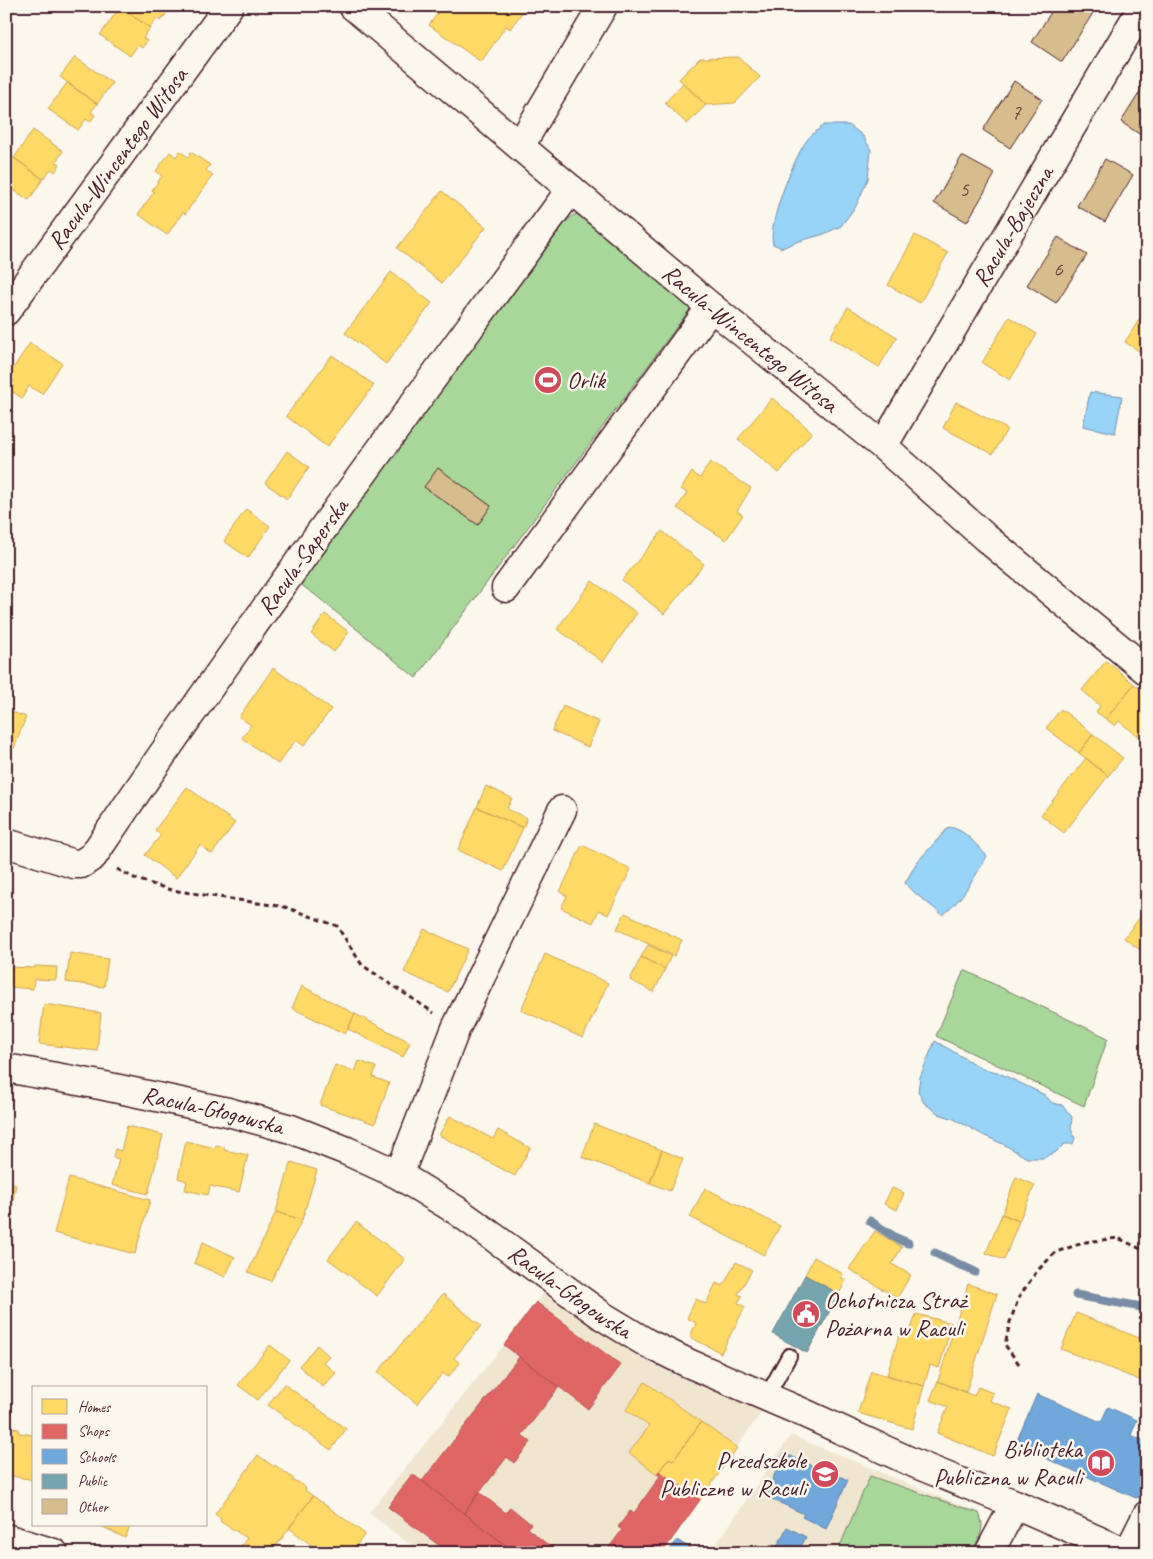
<svg xmlns="http://www.w3.org/2000/svg" width="1153" height="1559" font-family="Caveat,sans-serif">
	<style>
		.built { fill: #f0e6d0 }
		.green { fill: #a7d89a; stroke: #787c62 }
		.water { fill: #97d4f8; stroke: #788ca6 }
		.homes { fill: #ffd966; stroke: #c9a154 }
		.shops { fill: #e06666; stroke: #b35154 }
		.schools { fill: #6fa8dc; stroke: #647fa7 }
		.public { fill: #76a5af; stroke: #697d87 }
		.lines { fill: none; stroke-linecap: round; stroke-linejoin: round }
		.stream { stroke: #788ca6; stroke-width: 9 }
		.building { fill: #d7bd8d; stroke: #4a1f2b }
		.service-casing { stroke: #4a1f2b; stroke-width: 18 }
		.minor-casing { stroke: #4a1f2b; stroke-width: 31 }
		.tertiary-casing { stroke: #4a1f2b; stroke-width: 31 }
		.path { stroke: #4a1f2b; stroke-width: 3; stroke-dasharray: 5 4; stroke-linecap: butt }
		.service { stroke: #fbf7ec; stroke-width: 14 }
		.minor { stroke: #fbf7ec; stroke-width: 28 }
		.tertiary { stroke: #fbf7ec; stroke-width: 28 }
		.labels { text-anchor: middle; stroke-width: 5; stroke-linejoin: round; paint-order: stroke }
		.number-label { font-size: 21px; fill: #6d4644 }
		.street-label { font-size: 24px; fill: #4a1f2b; stroke: #fbf7ec }
		.poi-label { font-size: 24px; fill: #4a1f2b; stroke: #fbf7ec; text-anchor: start }
	</style>
	<rect width="100%" height="100%" fill="#fbf7ec"/>
	<filter id="ink" filterUnits="userSpaceOnUse"><feTurbulence type="fractalNoise" baseFrequency=".02" numOctaves="2"/><feDisplacementMap in="SourceGraphic" scale="10" xChannelSelector="R" yChannelSelector="G"/><feConvolveMatrix kernelMatrix="1 2 1 2 8 2 1 2 1" color-interpolation-filters="sRGB"/></filter>
	<g filter="url(#ink)">
		<path class="built" d="M548 1287 763 1410 662 1553H421L369 1513 504 1345Z
			M791 1435 979 1513 983 1522 980 1537 970 1553H710Z"/>
		<path class="green" d="M575 214 593 219 693 305 416 678 314 594 294 580 543 240Z
			M964 970 1108 1038 1084 1106 936 1036Z
			M870 1476 979 1513C986 1530 979 1539 970 1553H837Z"/>
		<path class="water" d="M824 125H849L863 136 871 150 868 179 856 206 841 226 824 234 796 242 782 248 773 244C767 225 793 161 805 143 809 136 818 130 824 125Z
			M1090 392 1122 396 1115 433 1083 426Z
			M949 827C965 829 976 845 987 856 974 878 963 899 943 915L916 894 905 883 917 862Z
			M935 1041 983 1069 997 1072 1045 1095 1052 1103 1062 1105 1072 1117 1071 1129 1075 1138 1073 1144H1064L1056 1152 1043 1158H1027L1005 1145 985 1136 954 1119 939 1114 924 1103 918 1091 920 1077Z"/>
		<path class="homes" d="M119 6H165L162 11 166 14 161 21 157 18 150 28Z
			M443 6H526V7L510 29 506 26 481 62 429 25Z
			M120 7 150 28 143 38 147 41 142 48 138 45 130 56 100 35Z
			M75 57 112 83 97 104 60 77Z
			M738 57 760 77 735 103 706 105 679 79 700 58Z
			M67 83 97 104 91 112 95 115 90 122 86 119 78 130 48 109Z
			M683 83 706 105 687 124 665 103Z
			M33 130 63 151 56 162 60 164 55 172 51 169 43 179 14 158Z
			M180 151 188 157 191 152 210 165 206 170 213 175 185 214 183 212 167 235 138 214 154 192 152 190 162 176 156 171 170 152 176 157Z
			M9 154 43 179 29 200 6 185V158Z
			M442 191 486 227 442 283 397 248Z
			M915 235 948 253 920 303 888 285Z
			M391 272 432 303 386 364 345 333Z
			M848 307 897 337 879 367 830 337Z
			M1147 307V356L1125 342Z
			M1009 317 1037 334 1010 380 982 363Z
			M30 343 62 363 42 394 29 386 22 398 8 389 14 381 8 376Z
			M332 355 374 385 327 447 286 416Z
			M772 398 812 432 779 473 738 439Z
			M956 402 1007 429 993 454 943 428Z
			M287 451 309 467 287 499 265 483Z
			M710 462 751 488 737 511 743 515 726 540 677 508 687 493 681 489 692 472 700 478Z
			M246 509 270 526 248 558 224 541Z
			M662 531 704 564 664 614 622 580Z
			M592 581 637 613 603 662 557 629Z
			M325 614 349 632 334 652 311 634Z
			M1106 661 1134 684 1106 719 1096 712 1100 706 1082 690Z
			M273 668 331 709 304 746 296 740 278 764 242 738 251 725 239 717Z
			M1134 684 1147 694V724L1137 736 1119 721 1115 726 1106 719Z
			M563 706 599 722 588 747 552 731Z
			M1061 709 1093 734 1079 753 1046 728Z
			M6 710 26 717 14 748 6 745Z
			M1093 734 1123 758 1108 776 1079 753Z
			M1086 758 1108 776 1064 833 1041 815Z
			M486 786 512 798 507 809 527 818 523 828 477 807Z
			M187 787 235 823 212 854 200 845 176 878 145 855 161 835 155 830Z
			M477 807 523 828 503 871 458 850Z
			M582 845 631 869 608 915 599 910 593 923 561 908 567 896 560 892Z
			M1147 908V955L1124 938Z
			M625 913 682 940 674 956 617 929Z
			M424 929 468 949 448 992 404 972Z
			M648 945 671 956 665 969 641 957Z
			M70 953 108 959 104 987 66 982Z
			M545 954 608 983 583 1038 521 1010Z
			M641 957 665 969 654 992 630 980Z
			M35 966 57 967 56 980 34 979 33 989 9 987 10 967 34 968Z
			M302 986 355 1014 345 1034 292 1008Z
			M44 1004 101 1013 97 1051 39 1044Z
			M355 1014 410 1042 403 1057 348 1029Z
			M359 1061 376 1067 373 1077 389 1083 375 1124 320 1105 335 1065 355 1072Z
			M450 1116 493 1139 498 1130 530 1148 515 1176 439 1135Z
			M594 1124 662 1150 650 1183 582 1157Z
			M127 1126 163 1135 148 1194 112 1185 119 1159 113 1157 115 1149 121 1151Z
			M186 1141 215 1148 216 1145 225 1147 224 1150 248 1155 239 1192 210 1186 208 1195 185 1190 187 1181 178 1178Z
			M662 1150 683 1159 670 1191 650 1183Z
			M291 1162 317 1170 302 1220 276 1212Z
			M1016 1177 1035 1185 1019 1221 1002 1214Z
			M69 1178 150 1200 135 1254 54 1233Z
			M6 1183 16 1185 8 1222H6Z
			M705 1188 780 1226 764 1255 690 1217Z
			M892 1188 904 1193 897 1210 884 1204Z
			M276 1212 302 1220 271 1281 248 1272Z
			M1002 1214 1019 1221 1004 1260 986 1253Z
			M356 1222 405 1259 377 1296 328 1259Z
			M875 1231 902 1247 892 1264 911 1275 897 1298 849 1269Z
			M203 1242 235 1257 225 1277 194 1263Z
			M814 1257 843 1274 841 1278 846 1280 839 1294 805 1275Z
			M736 1262 752 1270 738 1294 742 1296 738 1303 745 1307 721 1353 690 1337 696 1323 687 1318 696 1299 706 1304 716 1283 723 1286Z
			M968 1284 997 1294 966 1392 938 1381Z
			M443 1294 481 1326 454 1358 460 1363 448 1377 443 1373 417 1404 378 1372Z
			M1076 1313 1147 1341V1383L1061 1349Z
			M916 1314 952 1323 939 1368 930 1365 924 1386 887 1375 899 1336 908 1338Z
			M270 1345 289 1360 258 1400 238 1385Z
			M317 1345 329 1356 323 1362 336 1373 323 1387 299 1366Z
			M871 1371 924 1386 912 1429 858 1413Z
			M938 1381 974 1396 978 1387 993 1393 990 1401 1012 1409 993 1456 937 1433 948 1407 930 1400Z
			M645 1382 701 1422 673 1461 669 1458 657 1474 629 1453 649 1426 626 1410Z
			M284 1384 346 1429 331 1450 268 1405Z
			M701 1422 737 1448 700 1500 659 1471 669 1458 673 1461Z
			M6 1427 19 1429V1433L34 1435V1480L6 1475Z
			M258 1455 274 1467 275 1465 294 1479 292 1481 298 1482 305 1487 306 1491 313 1496 271 1553H236L247 1538 221 1522 220 1518 215 1514Z
			M313 1496 365 1534 351 1553H322L289 1528Z
			M99 1525H131L125 1538Z"/>
		<path class="shops" d="M536 1302 621 1365 588 1409 504 1345Z
			M519 1357 559 1387 522 1435 531 1442 514 1463 507 1457 464 1513 422 1481Z
			M659 1471 700 1500 662 1553H605L622 1530 618 1527 630 1511 634 1513 660 1476 657 1474Z
			M412 1474 422 1481 516 1553H449L388 1507Z
			M479 1492 506 1513 510 1507 531 1524 527 1528 547 1544 549 1553H516L464 1513Z"/>
		<path class="schools" d="M1037 1394 1101 1422 1108 1407 1137 1420 1131 1435 1147 1442V1480L1139 1497 1136 1498 1015 1445Z
			M784 1453 825 1472 826 1470 848 1480 826 1529 802 1517 804 1514 765 1496Z
			M787 1527 806 1537 798 1553H774Z
			M677 1540 698 1553H668Z"/>
		<path class="public" d="M805 1275 839 1294 807 1353 773 1334Z"/>
		<g class="lines">
			<path class="stream" d="M870 1221 896 1238 908 1243
				M935 1253 975 1272
				M1076 1295 1147 1308"/>
		</g>
		<path class="building" d="M1055 6H1082L1093 13 1062 62 1032 42Z
			M1014 81 1042 99 1010 148 983 130Z
			M1147 81V139L1121 122Z
			M962 156 995 174 967 222 934 203Z
			M1105 159 1133 175 1105 222 1077 206Z
			M1058 237 1087 255 1056 303 1027 285Z
			M438 468 491 506 478 525 424 487Z"/>
		<g class="lines">
			<defs>
				<path id="service" d="M766 1398 789 1356"/>
				<g id="minor">
					<path id="s1" d="M353 6 711 307 883 446 986 538 1147 671"/>
					<path d="M520 146 603 6"/>
					<path id="s2" d="M6 311 229 6"/>
					<path id="s3" d="M883 446 1143 6"/>
					<path d="M506 588 711 307"/>
					<path id="s4" d="M6 843 74 864H81L93 856C246 629 410 410 571 189"/>
					<path d="M399 1175 456 1028 562 810"/>
					<path d="M6 1538 54 1553"/>
					<path d="M989 1553 1015 1504"/>
					<path d="M1128 1553 1147 1515"/>
				</g>
				<g id="tertiary">
					<path id="s5" d="M6 1068 100 1085 228 1112 291 1129 347 1151 399 1175 456 1210 604 1317 647 1343 688 1363 804 1413 916 1464 1015 1504 1127 1553"/>
				</g>
			</defs>
			<use href="#service" class="service-casing"/>
			<use href="#minor" class="minor-casing"/>
			<use href="#tertiary" class="tertiary-casing"/>
			<path class="path" d="M117 869 136 879 171 890 285 907 337 926 362 965 434 1013
				M1019 1364 1005 1345 1010 1322 1019 1297 1037 1271 1056 1252 1086 1242 1118 1238 1147 1252"/>
			<use href="#service" class="service"/>
			<use href="#minor" class="minor"/>
			<use href="#tertiary" class="tertiary"/>
		</g>
	</g>
	<defs>
		<symbol id="stadium-disc" viewBox="-11 -11 22 22"><circle r="9.5" fill="#d1495b" stroke="#fbf7ec"/><path d="M0-5a6.5 5 0 1 0 0 10a6.5 5 0 1 0 0-10ZM-3.5-1.8h7v3.6h-7Z" fill="#fff"/></symbol>
		<symbol id="civic-disc" viewBox="-11 -11 22 22"><circle r="9.5" fill="#d1495b" stroke="#fbf7ec"/><path d="M-.6-6.5H3V-4.5H.6V-3L4-1V1h2V6H-6V1h2V-1L-.6-3ZM-1.2 2.5V6h2.4V2.5Z" fill="#fff"/></symbol>
		<symbol id="library-disc" viewBox="-11 -11 22 22"><circle r="9.5" fill="#d1495b" stroke="#fbf7ec"/><path d="M-6-4Q-3-5.5-.7-3.5V5Q-3 3-6 4ZM6-4Q3-5.5 .7-3.5V5Q3 3 6 4Z" fill="#fff"/></symbol>
		<symbol id="school-disc" viewBox="-11 -11 22 22"><circle r="9.5" fill="#d1495b" stroke="#fbf7ec"/><path d="M0-5L7-2L0 1L-7-2ZM-4 1L0 2.5L4 1V4Q0 6-4 4Z" fill="#fff"/></symbol>
	</defs>
	<g fill-rule="evenodd">
		<use href="#stadium-disc" x="532" y="364" width="32" height="32"/>
		<use href="#civic-disc" x="790" y="1298" width="32" height="32"/>
		<use href="#library-disc" x="1085" y="1447" width="32" height="32"/>
		<use href="#school-disc" x="809" y="1458" width="32" height="32"/>
	</g>
	<g class="labels">
		<g class="number-label">
			<text x="1016" y="119">7</text>
			<text x="964" y="196">5</text>
			<text x="1058" y="276">6</text>
		</g>
		<g class="street-label">
			<text dy="8" stroke="none"><textPath href="#s2" startOffset="189">Racula-Wincentego Witosa</textPath></text>
			<text dy="8" stroke="none"><textPath href="#s3" startOffset="255">Racula-Bajeczna</textPath></text>
			<text dy="8" stroke="none"><textPath href="#s1" startOffset="518">Racula-Wincentego Witosa</textPath></text>
			<text dy="8" stroke="none"><textPath href="#s4" startOffset="458">Racula-Saperska</textPath></text>
			<text dy="8" stroke="none"><textPath href="#s5" startOffset="211">Racula-Głogowska</textPath></text>
			<text dy="8" stroke="none"><textPath href="#s5" startOffset="616">Racula-Głogowska</textPath></text>
		</g>
		<g class="poi-label">
			<text x="567" y="388">Orlik</text>
			<text x="825" y="1308">Ochotnicza Straż<tspan x="825" dy="28">Pożarna w Raculi</tspan></text>
			<text x="1082" y="1457" text-anchor="end">Biblioteka<tspan x="1082" dy="28">Publiczna w Raculi</tspan></text>
			<text x="806" y="1468" text-anchor="end">Przedszkole<tspan x="806" dy="28">Publiczne w Raculi</tspan></text>
		</g>
	</g>
	<rect width="1153" height="1559" fill="none" stroke="#fbf7ec" stroke-width="25"/>
	<rect x="12" y="12" width="1128" height="1534" fill="none" stroke="#4a1f2b" stroke-width="2" filter="url(#ink)"/>
	<rect x="32" y="1386" width="175" height="140" fill="#fbf7ec" stroke="#b4a19f"/>
	<rect x="42" y="1399" width="25" height="15" fill="#ffd966" stroke="#b4a19f"/>
	<text x="78" y="1412" font-size="15" fill="#4a1f2b">Homes</text>
	<rect x="42" y="1424" width="25" height="15" fill="#e06666" stroke="#b4a19f"/>
	<text x="78" y="1436" font-size="15" fill="#4a1f2b">Shops</text>
	<rect x="42" y="1449" width="25" height="15" fill="#6fa8dc" stroke="#b4a19f"/>
	<text x="78" y="1462" font-size="15" fill="#4a1f2b">Schools</text>
	<rect x="42" y="1474" width="25" height="15" fill="#76a5af" stroke="#b4a19f"/>
	<text x="78" y="1486" font-size="15" fill="#4a1f2b">Public</text>
	<rect x="42" y="1499" width="25" height="15" fill="#d7bd8d" stroke="#b4a19f"/>
	<text x="78" y="1512" font-size="15" fill="#4a1f2b">Other</text>
</svg>
